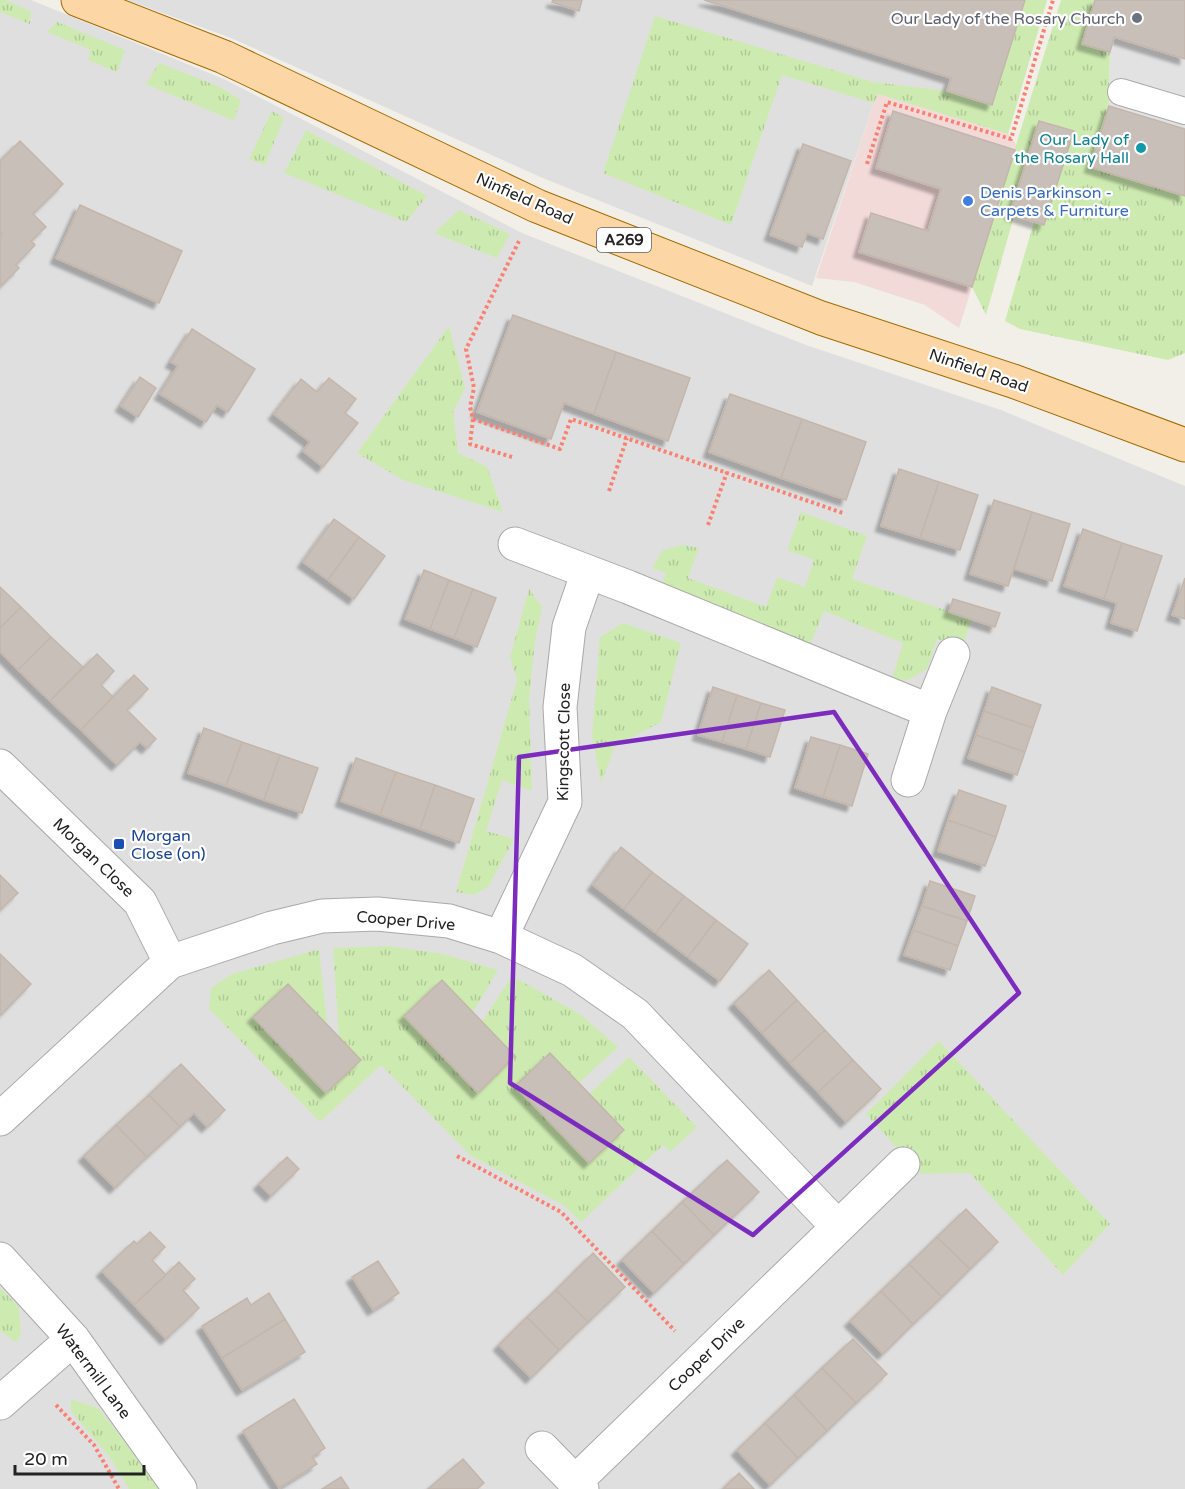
<svg xmlns="http://www.w3.org/2000/svg" width="1185" height="1489" font-family="'Varela Round',sans-serif">
	<style>
		.residential { fill: #e0dfdf }
		.commercial { fill: #f2dad9 }
		.grass { fill: url(#grass-tufts) }
		.parking { fill: #e2e2e2 }
		.building { fill: #c7bfb8; stroke: #c4b6ab; stroke-width: 1.5; filter: url(#shadow) }
		.lines { fill: none; stroke-linecap: round; stroke-linejoin: round }
		.lane-casing { stroke: #a9a9a9; stroke-width: 28 }
		.street-casing { stroke: #a9a9a9; stroke-width: 35 }
		.primary-casing { stroke: #a06b00; stroke-width: 35 }
		.path { stroke: #fa8072; stroke-width: 4; stroke-dasharray: 3 3; stroke-linecap: butt }
		.lane { stroke: #fff; stroke-width: 26 }
		.street { stroke: #fff; stroke-width: 33 }
		.primary { stroke: #fcd6a4; stroke-width: 33 }
		.marked { fill: none; stroke: #7b2cbf; stroke-width: 4.5; stroke-linejoin: round }
		.worship-dot { fill: #6b7280; stroke: #fff; stroke-width: 2 }
		.culture-dot { fill: #0f9aa8; stroke: #fff; stroke-width: 2 }
		.shop-dot { fill: #3f7fe0; stroke: #fff; stroke-width: 2 }
		.transit-dot { fill: #1a4fb4; stroke: #fff; stroke-width: 2 }
		.labels { text-anchor: middle; stroke-width: 4.5; stroke-linejoin: round; paint-order: stroke }
		.shield { fill: #fff; stroke: #646464; stroke-width: 1.5 }
		.shield-label { font-size: 15px; font-weight: bold; fill: #222 }
		.worship-label { font-size: 16px; fill: #5b616d; stroke: #fff; text-anchor: end }
		.culture-label { font-size: 16px; fill: #0d838f; stroke: #fff; text-anchor: end }
		.shop-label { font-size: 16px; fill: #366cbe; stroke: #fff; text-anchor: start }
		.street-label { font-size: 16px; fill: #222; stroke: #fff }
		.transit-label { font-size: 16px; fill: #164399; stroke: #fff; text-anchor: start }
	</style>
	<defs>
		<pattern id="grass-tufts" width="24" height="20" patternUnits="userSpaceOnUse" patternTransform="scale(1.5)"><rect width="24" height="20" fill="#cdebb0"/><path d="M3 7l-1-3M5 7V3M7 7l1-3M15 17l-1-3M17 17v-4M19 17l1-3" fill="none" stroke="#b0c997"/></pattern>
		<filter id="shadow"><feDropShadow dx="-5.5" dy="5.5" stdDeviation="1.5" flood-color="#0004"/></filter>
	</defs>
	<rect width="100%" height="100%" fill="#f2efe9"/>
	<path class="residential" d="M0 0H31L226 80 522 233 806 345 1001 410 1185 486V1489H0Z
		M127 0H1047L1008 134 877 94 812 286 545 179 231 38Z"/>
	<path class="commercial" d="M877 94 1008 134 1017 145 959 328 925 305 854 282 816 278Z"/>
	<path class="grass" d="M0 0H5L31 11 30 24 0 12Z
		M1025 0H1047L1008 134 878 94 874 103 782 75 731 225 603 173 655 16 873 82 947 91 992 105Z
		M1061 0H1095L1082 43 1110 52 1109 106 1091 166 1185 196V353L1168 360 1020 329 1005 321 1034 222 1044 225 1073 131 1039 121 1010 214 1014 216 986 315 972 287Z
		M57 22 125 50 117 72 88 60 91 50 47 32Z
		M159 63 220 87 241 100 234 121 146 84Z
		M272 111 284 118 265 165 249 159Z
		M306 130 427 196 406 222 284 173Z
		M459 210 510 234 497 258 434 233Z
		M449 326 465 388 453 412 458 453 487 467 503 512 403 480 357 453Z
		M801 512 867 536 852 579 972 619 962 647 937 639 927 669 908 680 892 679 903 643 824 611 809 648 661 587 666 573 652 568 663 550 683 545 699 548 688 578 766 607 777 577 805 587 814 560 787 550Z
		M529 589 542 607 535 642 529 699 532 791 502 780 486 831 514 839 488 887 474 895 456 892 517 680 510 657Z
		M623 623 681 643 661 722 615 746 601 783 592 736 600 637Z
		M388 946 443 954 498 970 473 1012 442 980 405 1017 478 1092 515 1056 482 1022 512 976 580 1014 618 1047 579 1083 550 1054 589 1094 629 1057 697 1127 670 1152 663 1145 581 1222 565 1206 471 1156 381 1065 320 1122 209 1009 211 988 232 974 319 949 327 1024 288 984 253 1017 326 1093 361 1060 339 1037 333 948Z
		M939 1041 1110 1224 1063 1275 970 1173 921 1174 866 1114Z
		M0 1288 19 1307 21 1335 16 1342 0 1331Z
		M71 1399 98 1408 162 1489H129L109 1456 71 1411Z"/>
	<path class="parking" d="M1114 37 1185 59V129L1109 106 1110 52Z"/>
	<path class="building" d="M553 0H582L579 11 552 2Z
		M704 0H1025L992 105 947 91 951 78Z
		M1095 0H1185V59L1114 37 1110 52 1082 44Z
		M1109 106 1185 129V196L1090 167Z
		M893 111 1015 150 972 287 859 252 871 213 928 231 941 189 876 168Z
		M1039 121 1074 131 1044 225 1010 214Z
		M20 141 63 184 33 214 46 227 31 241 35 245 16 265 19 268 0 287V236L2 234 0 232V161Z
		M803 144 851 161 823 239 807 233 802 247 770 235Z
		M80 205 182 251 159 303 56 258Z
		M513 315 616 352 594 414 564 403 551 439 477 412Z
		M192 329 255 369 228 412 217 405 206 422 160 394 178 366 171 362Z
		M616 352 690 378 668 441 594 414Z
		M140 377 156 388 138 417 121 406Z
		M329 378 356 399 345 413 358 423 323 467 303 451 310 442 274 414 301 379 317 392Z
		M730 394 802 419 781 478 709 452Z
		M802 419 866 442 846 500 781 478Z
		M899 469 939 482 920 538 881 526Z
		M939 482 978 495 960 550 920 538Z
		M994 500 1032 512 1008 586 970 574Z
		M1032 512 1070 524 1052 581 1014 569Z
		M334 519 359 537 328 580 303 562Z
		M1083 529 1122 543 1104 599 1064 586Z
		M359 537 385 556 354 599 328 580Z
		M1122 543 1162 556 1137 631 1111 623 1117 603 1104 599Z
		M424 570 449 580 430 629 405 619Z
		M1185 578V619L1172 615Z
		M449 580 473 589 454 638 430 629Z
		M0 587 21 607 0 628Z
		M473 589 496 598 477 647 454 638Z
		M953 599 1000 613 995 627 949 612Z
		M21 607 51 637 18 670 0 652V628Z
		M51 637 83 667 50 701 18 670Z
		M97 654 114 671 101 685 113 697 81 730 50 701Z
		M134 675 148 689 127 710 156 739 147 748 140 742 117 765 81 730Z
		M713 687 737 695 722 742 698 735Z
		M992 687 1041 705 1033 728 984 711Z
		M737 695 761 703 746 749 722 742Z
		M761 703 785 710 770 757 746 749Z
		M984 711 1033 728 1025 752 976 735Z
		M204 728 242 742 226 786 188 773Z
		M976 735 1025 752 1017 775 968 758Z
		M811 737 840 745 823 797 795 788Z
		M242 742 280 755 264 800 226 786Z
		M840 745 868 754 852 806 823 797Z
		M280 755 318 768 302 813 264 800Z
		M356 758 396 772 380 815 341 801Z
		M396 772 435 785 420 829 380 815Z
		M435 785 474 799 459 843 420 829Z
		M959 790 1006 806 996 837 948 820Z
		M948 820 996 837 985 866 938 851Z
		M621 847 652 872 624 909 593 885Z
		M652 872 684 896 656 933 624 909Z
		M0 875 18 893 0 910Z
		M930 881 975 896 967 921 922 906Z
		M684 896 716 920 688 957 656 933Z
		M922 906 967 921 958 946 913 930Z
		M716 920 748 944 720 981 688 957Z
		M913 930 958 946 950 970 904 955Z
		M0 954 31 984 1 1015 0 1013Z
		M769 970 797 1000 762 1033 734 1003Z
		M442 980 515 1056 478 1093 404 1016Z
		M288 984 361 1060 326 1093 253 1017Z
		M797 1000 825 1030 790 1063 762 1033Z
		M825 1030 853 1060 818 1092 790 1063Z
		M550 1053 624 1130 589 1163 515 1086Z
		M853 1060 881 1089 846 1122 818 1092Z
		M181 1064 225 1110 207 1127 194 1113 180 1127 149 1095Z
		M149 1095 180 1127 147 1157 116 1125Z
		M116 1125 147 1157 115 1188 84 1156Z
		M287 1157 299 1169 271 1196 259 1184Z
		M727 1160 759 1192 714 1235 682 1202Z
		M682 1202 714 1235 684 1264 652 1231Z
		M966 1209 998 1242 970 1269 937 1237Z
		M652 1231 684 1264 654 1293 622 1260Z
		M150 1232 165 1247 152 1260 166 1275 134 1305 102 1271 134 1241 137 1244Z
		M937 1237 970 1269 942 1297 909 1264Z
		M593 1253 625 1287 588 1322 556 1290Z
		M378 1261 399 1293 373 1310 352 1277Z
		M179 1262 195 1279 183 1290 199 1308 166 1339 134 1305Z
		M909 1264 942 1297 913 1324 881 1291Z
		M556 1290 588 1322 559 1350 527 1317Z
		M881 1291 913 1324 883 1354 850 1321Z
		M269 1293 285 1319 222 1358 202 1326 247 1298 251 1305Z
		M527 1317 559 1350 531 1378 499 1345Z
		M285 1319 305 1352 242 1390 222 1358Z
		M853 1339 887 1374 856 1403 822 1368Z
		M822 1368 856 1403 827 1431 794 1395Z
		M794 1395 827 1431 798 1458 765 1423Z
		M294 1399 325 1448 312 1457 317 1464 279 1488 243 1431Z
		M765 1423 798 1458 770 1485 737 1450Z
		M463 1459 484 1483 477 1489H428Z
		M739 1473 754 1489H723Z
		M341 1477 349 1489H322Z"/>
	<g class="lines">
		<defs>
			<path id="lane" d="M1121 92 1185 111"/>
			<path id="street" d="M515 544 628 587 930 711
				M0 766 140 902 170 962
				M908 780 930 711 953 654
				M501 937 565 802 560 707 569 627 588 572
				M0 1119 170 962 272 928 322 916 377 914 449 921 501 937 572 970 635 1014 838 1227
				M0 1259 73 1339 180 1489
				M0 1403 73 1339
				M542 1448 582 1489
				M575 1482 903 1164"/>
			<path id="primary" d="M78 0 224 57 537 206 821 318 1013 381 1185 445"/>
		</defs>
		<use href="#lane" class="lane-casing"/>
		<use href="#street" class="street-casing"/>
		<use href="#primary" class="primary-casing"/>
		<path class="path" d="M867 164 887 102 1011 139 1053 0
			M473 419 560 449 571 419 843 513
			M512 457 470 444 473 419 470 407 474 388 466 349 519 241
			M609 491 627 438
			M708 525 727 472
			M457 1156 561 1212 675 1331
			M56 1405 94 1445 119 1489"/>
		<use href="#lane" class="lane"/>
		<use href="#street" class="street"/>
		<use href="#primary" class="primary"/>
	</g>
	<path class="marked" d="M834 712 1019 993 753 1235 510 1083 519 757Z"/>
	<circle class="worship-dot" cx="1137" cy="18" r="6"/>
	<circle class="culture-dot" cx="1141" cy="148" r="6"/>
	<circle class="shop-dot" cx="968" cy="201" r="6"/>
	<rect class="transit-dot" x="113" y="838" width="12" height="12" rx="3"/>
	<g class="labels">
		<rect class="shield" x="597" y="228" width="54" height="24" rx="4.5"/>
		<g class="shield-label">
			<text x="624" y="245">A269</text>
		</g>
		<g class="worship-label">
			<text x="1125" y="24">Our Lady of the Rosary Church</text>
		</g>
		<g class="culture-label">
			<text x="1129" y="145">Our Lady of<tspan x="1129" dy="18">the Rosary Hall</tspan></text>
		</g>
		<g class="shop-label">
			<text x="980" y="198">Denis Parkinson -<tspan x="980" dy="18">Carpets &amp; Furniture</tspan></text>
		</g>
		<g class="street-label">
			<text transform="translate(525 198) rotate(24)" y="6">Ninfield Road</text>
			<text transform="translate(979 370) rotate(19)" y="6">Ninfield Road</text>
			<text transform="translate(563 742) rotate(-89)" y="6">Kingscott Close</text>
			<text transform="translate(94 857) rotate(44)" y="6">Morgan Close</text>
			<text transform="translate(406 920) rotate(5)" y="6">Cooper Drive</text>
			<text transform="translate(706 1354) rotate(-44)" y="6">Cooper Drive</text>
			<text transform="translate(94 1371) rotate(53)" y="6">Watermill Lane</text>
		</g>
		<g class="transit-label">
			<text x="131" y="841">Morgan<tspan x="131" dy="18">Close (on)</tspan></text>
		</g>
	</g>
	<path d="M15 1465v9h129v-9" fill="none" stroke="#222222" stroke-width="3"/>
	<text x="24" y="1465" font-size="18" fill="#222222" stroke="#ffffff" stroke-width="4.5" paint-order="stroke">20 m</text>
</svg>
